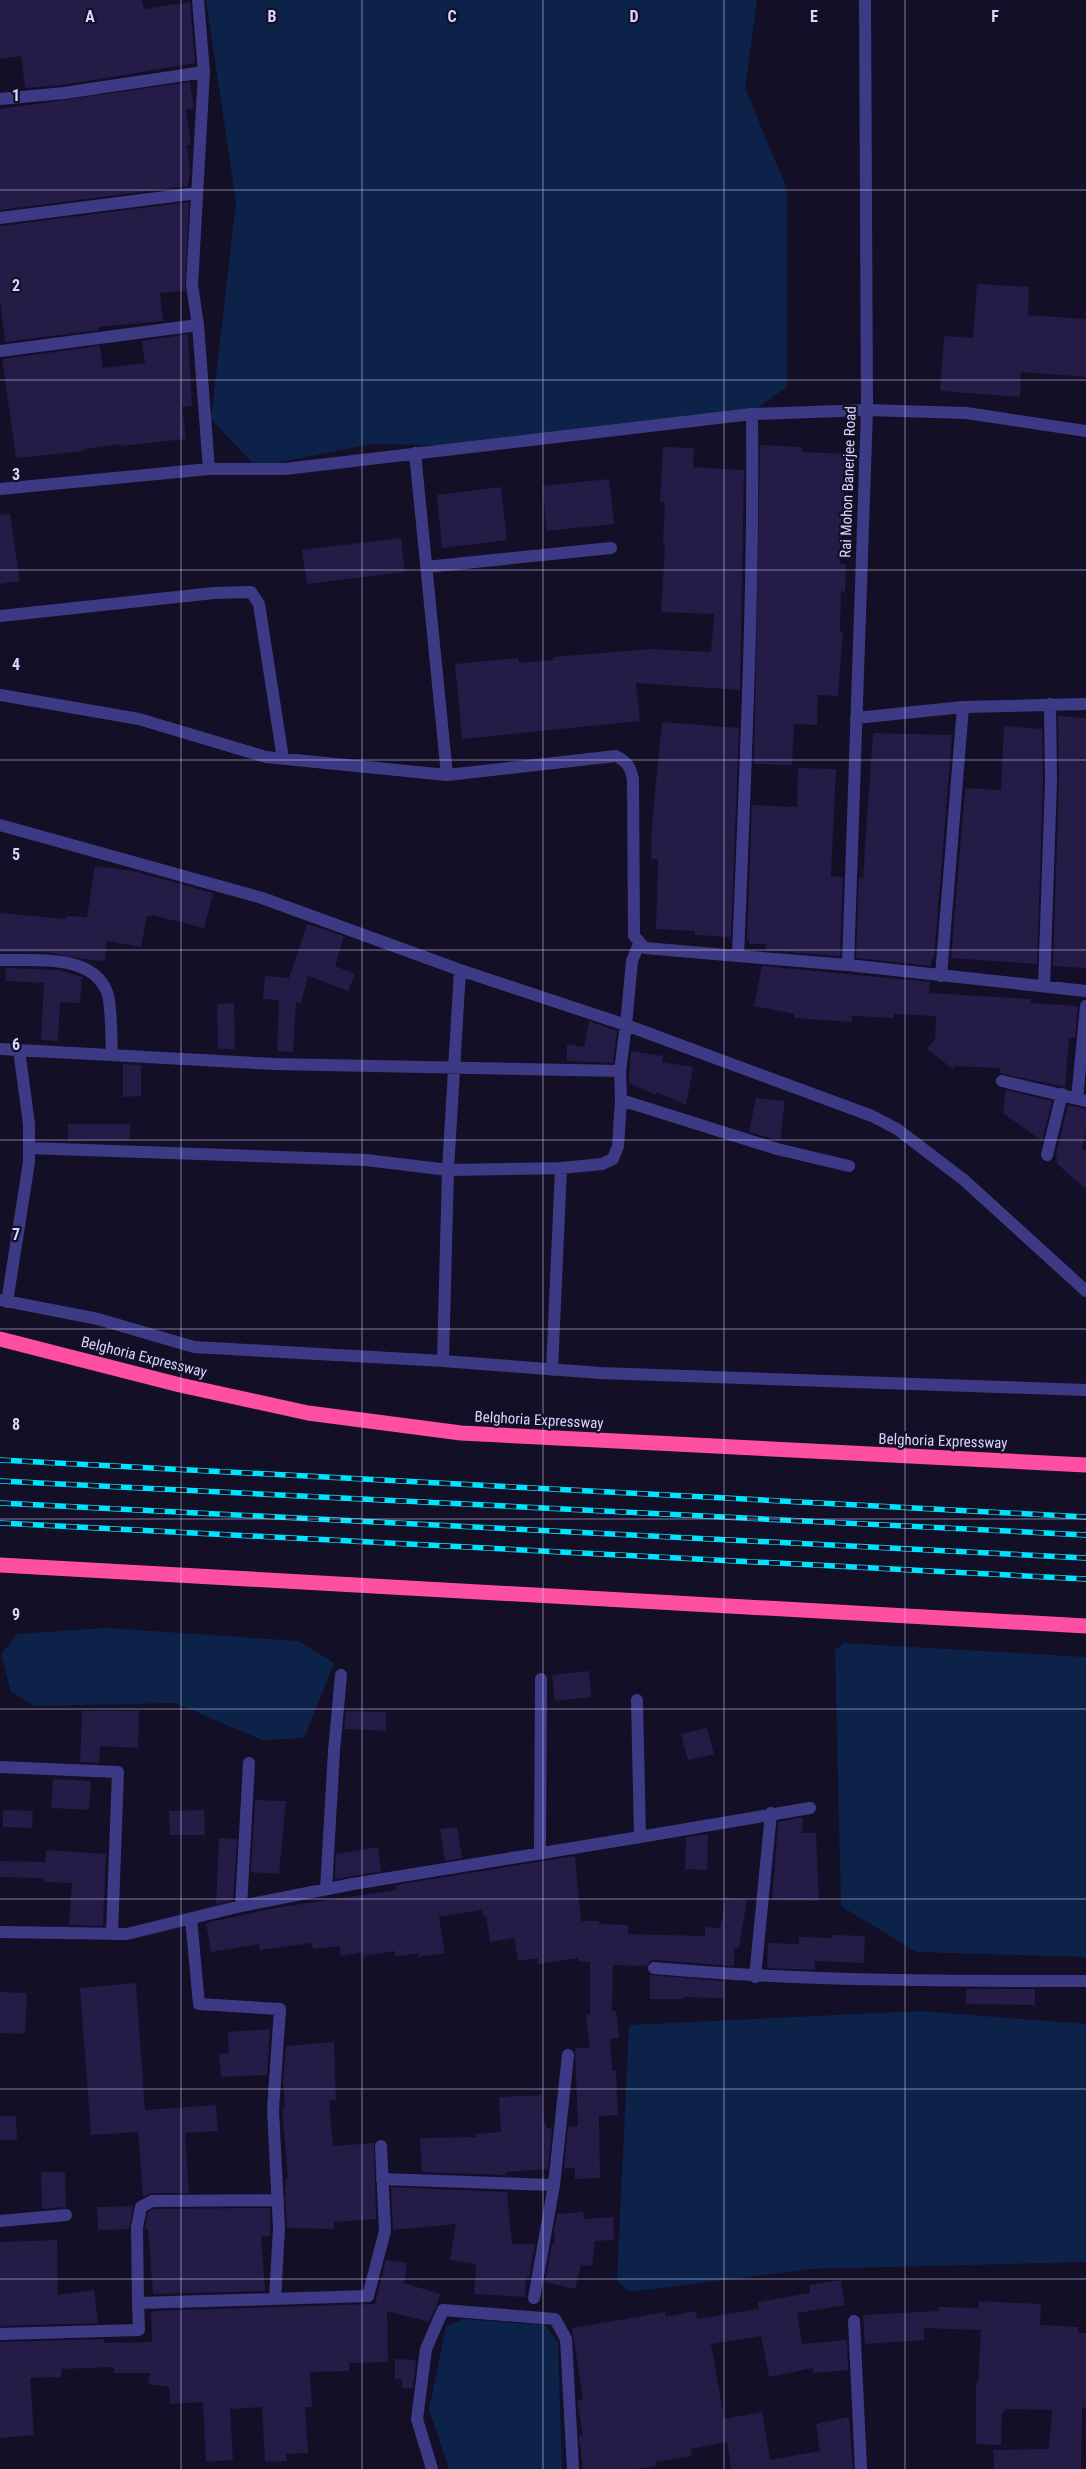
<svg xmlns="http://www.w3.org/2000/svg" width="1086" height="2469" font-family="'Roboto Condensed',sans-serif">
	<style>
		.water { fill: #0c2248 }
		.building { fill: #241b47 }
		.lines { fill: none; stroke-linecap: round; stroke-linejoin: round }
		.minor { stroke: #3d3a85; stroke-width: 12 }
		.highway { stroke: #ff4fa3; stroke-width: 15 }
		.rail-casing { stroke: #00e5ff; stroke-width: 5.5 }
		.rail { stroke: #130f26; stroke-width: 4; stroke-dasharray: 11; stroke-linecap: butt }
		.grid { fill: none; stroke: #d9d4ff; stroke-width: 1; stroke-opacity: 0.55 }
		.labels { text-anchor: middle; stroke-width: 4.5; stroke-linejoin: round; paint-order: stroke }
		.street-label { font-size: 15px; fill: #d9d4ff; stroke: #130f26 }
		.grid-label { font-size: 16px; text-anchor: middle; font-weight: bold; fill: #d9d4ff; stroke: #130f26; stroke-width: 4.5; stroke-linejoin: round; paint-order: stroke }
	</style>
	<rect width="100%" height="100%" fill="#130f26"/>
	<path class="water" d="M206 0H757L745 88 787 189V387L738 421 516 447 371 444 256 467 211 419 236 202Z
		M106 1628 299 1641 334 1663 304 1738 262 1740 175 1703 35 1706 11 1692 1 1654 17 1634Z
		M844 1643 1086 1657V1957L916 1952 841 1906 835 1650Z
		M921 2011 1086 2024V2262L810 2269 630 2292 617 2281 629 2025Z
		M464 2319 545 2325 558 2342 562 2469H449L429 2409 446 2326Z"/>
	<path class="building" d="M0 0H142L144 9 190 2 195 63 63 85 25 88 21 56 0 59Z
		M190 82 194 108 186 110 191 145H187L190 172 188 186 0 210V109Z
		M189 202 185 291 160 293 163 321 98 327V330L5 342 0 300V226Z
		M977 284 1029 287 1028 315 1086 319V377L1021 372 1020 397 940 391 944 336 973 338Z
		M188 334 192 406 182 407 186 439 121 446 120 444 84 449 85 451 16 458 2 359 100 346 103 368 145 363 142 341Z
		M760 445 802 447V452L850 454 848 491H844L841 524 840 564H846L845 592 841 591 840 631 843 632 838 696 818 695 817 725 794 724 792 765 754 764Z
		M663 447 694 448 693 467 744 470 740 690 636 683 640 721 462 739 455 664 518 658 519 663 554 660 553 657 651 649 711 652 714 614 661 612 665 546H663L665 502H660Z
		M609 479 614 524 547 531 542 486Z
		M501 487 507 540 442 548 437 495Z
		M10 514 20 581 0 584V515Z
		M401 538 405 572 307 584 302 550Z
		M1058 716 1086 718V968L1053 966 1059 781Z
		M662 722 739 728 731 937 695 935V931L656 929 658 859H651L652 822Z
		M1004 726 1042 729 1043 781 1037 964 951 958 965 788 1001 790Z
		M873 733 952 735 934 958H932L931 966 856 958 859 877 863 878Z
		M798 768 836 769 831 876 843 877 840 956 765 950 766 944H749V939H747L752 805 797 807Z
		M95 866 133 871 213 893 204 928 152 915 151 917 147 916 141 947 107 941 105 961 83 959 46 952H0V913L66 919V916L87 917Z
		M307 924 344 936 335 966 355 974 348 991 308 976 301 1004 296 1002 293 1052 277 1051 279 1000 263 999 265 976 289 978Z
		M762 966 930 982 929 993 1031 999V1003L1078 1006 1075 1038 1069 1037 1065 1087 1000 1073V1068L955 1066 953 1069 927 1049 935 1039 936 1016 894 1014V1018L852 1016V1022L794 1018V1014L754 1006Z
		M6 968 59 970 82 977 80 1003 60 1002 58 1041 41 1040 44 983 5 981Z
		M234 1003 235 1049H218L217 1004Z
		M589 1021 617 1031 613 1063 567 1061V1044L584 1047Z
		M631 1051 663 1056 662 1062 693 1067 686 1105 657 1092 656 1095 629 1083Z
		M123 1064 141 1065V1096L123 1097Z
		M1006 1090 1052 1101 1042 1141 1003 1113Z
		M756 1098 785 1101 780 1141 749 1132Z
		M1068 1105 1086 1109V1130L1082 1150H1086V1189L1057 1164 1056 1154Z
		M68 1124H130V1140L68 1141Z
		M589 1671 591 1697 555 1701 552 1675Z
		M82 1711H139L138 1748 100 1746 99 1763 80 1762Z
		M346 1711 386 1712V1731L344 1729Z
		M707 1728 714 1754 688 1760 681 1734Z
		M53 1779 91 1781 89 1810 51 1808Z
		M255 1800 286 1801 279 1874 251 1872Z
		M3 1810 33 1811 32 1828 3 1827Z
		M204 1810 205 1835H170L169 1811Z
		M803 1817 802 1833H816L819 1901 772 1900 778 1822Z
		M457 1827 462 1858 445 1861 440 1829Z
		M702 1835H708L707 1870 685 1869 686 1837Z
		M219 1838 237 1839 233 1900 216 1904Z
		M378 1847 381 1871 335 1879 336 1854Z
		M46 1850 106 1854 103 1926 69 1925 72 1883 44 1882V1878L0 1877V1861L45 1862Z
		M575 1856 581 1921H599V1924L628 1925V1934L705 1936V1927L720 1928 726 1897 747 1900 739 1948 734 1947V1966L655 1960 650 1961 646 1966 613 1965 612 2011H616L619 2038 610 2039 612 2071H616L618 2115 599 2116 600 2178 575 2179V2168H564L568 2127 578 2126 575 2048H590L586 2015 590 2014V1962L578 1961V1958L538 1964V1958L518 1961 514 1938 490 1942 486 1916H483L482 1910 439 1917 445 1953 418 1957V1953L395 1957V1951L363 1956V1952L341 1956 339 1946 313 1949 312 1943 260 1950 259 1944 211 1952 206 1923 275 1908 396 1890V1885Z
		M833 1935 865 1936 864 1963 815 1961V1970L767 1968 768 1943 799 1944V1937L833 1938Z
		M650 1975 724 1981 723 1998 683 1997V1999H650Z
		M136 1983 145 2110 216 2105 218 2131 185 2133 189 2193H152L143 2197 138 2132 91 2135 80 1988Z
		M966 1989H1035V2005L966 2004Z
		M0 1992 27 1993 25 2034 0 2033Z
		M270 2029 267 2075 221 2077 219 2054 229 2053 228 2032Z
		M334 2042 336 2100 329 2101 333 2146 374 2143 376 2219 334 2222V2229L287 2228 285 2193 286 2178H288L282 2108H285L283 2081 286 2046Z
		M542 2095 544 2123H546V2128H552L548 2169 505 2172 506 2175 422 2172 420 2138 476 2137 475 2134 501 2132 499 2097Z
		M0 2116H16L17 2140H0Z
		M41 2172H65L66 2207 42 2209Z
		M391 2187 507 2192 512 2244H535L529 2278 526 2277 525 2297 474 2294 476 2264 450 2260 456 2224 393 2230Z
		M133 2206 129 2229 98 2230 97 2207Z
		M270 2208V2236L261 2237 265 2291 153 2294 148 2229H145L148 2212 154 2209Z
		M583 2212 584 2219 613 2217 614 2240 595 2241 592 2266 581 2265 575 2289 545 2282 552 2244H555L554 2231 557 2214Z
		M57 2240 58 2295 94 2290 98 2323 0 2326V2242Z
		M386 2260 407 2263 404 2283 440 2294 437 2305 429 2322 387 2311 388 2362 349 2363V2371L310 2372 312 2407H305L308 2453 286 2454 287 2461 265 2462 262 2407 230 2409 233 2460 206 2462 203 2402 170 2404 169 2387 148 2384 150 2373H114V2367L61 2369V2377L30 2378 34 2435 0 2438V2342L104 2339V2343L152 2342 151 2313H154V2311L375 2304Z
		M841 2280 845 2305 797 2313 802 2344 847 2340 848 2370 813 2373V2368L769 2377 761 2336 711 2344 724 2419 762 2412 770 2460 820 2451 816 2424 849 2417 853 2469H731L727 2442 690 2449 692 2456 655 2462 656 2466 638 2469H583L579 2436 583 2435 577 2400 583 2399 572 2328 665 2312 666 2317 696 2311 697 2319 759 2309 758 2302 810 2293 809 2285Z
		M979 2301 1041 2304 1040 2325 1078 2327V2333H1086V2408L1082 2407 1081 2469H994L993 2450 1049 2449 1052 2410 1005 2409V2412H1002L1001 2445 976 2444V2383H978L981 2330 924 2328V2340L865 2344 863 2315 938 2311V2307L979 2308Z
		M395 2359 416 2360 413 2388H402V2379H395Z"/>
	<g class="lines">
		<path class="minor" d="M198 0 204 72 192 285 198 325 209 469
			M0 99 64 93 204 72
			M0 218 197 193
			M0 351 198 325
			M752 414C754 595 745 775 738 956L848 965 1086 991
			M415 453 447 775 616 756C628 762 630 767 633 779L634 936 645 948 738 956
			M0 489 209 469H285L752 414 867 410 966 413 1086 431
			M426 567 611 548
			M0 616 214 593 251 592 259 604 283 759
			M0 695 139 719 266 757 447 775
			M856 718 963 707 1086 704
			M0 825 262 898 460 970 626 1025 632 961 639 944
			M0 960C34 961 92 953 107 992 112 1004 111 1039 112 1054
			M848 965 867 410 865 0
			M941 976 963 707
			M1044 986 1051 781 1050 704
			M0 1049 274 1064 620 1071 626 1025 872 1116 897 1129 964 1180 1086 1291
			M620 1071 621 1100 777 1149 849 1166
			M1002 1081 1086 1101
			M1077 1099 1086 1006
			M29 1148 366 1160 448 1170 561 1168 602 1164 613 1159 618 1146 621 1100
			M1047 1155 1062 1094
			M0 1300 98 1319 194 1347 443 1361 600 1373 1086 1390
			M7 1302 29 1162V1124L19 1050
			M443 1361 448 1170 460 970
			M552 1370 561 1168
			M0 1767 118 1772 112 1934
			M640 1837 810 1808
			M540 1852 541 1679
			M326 1889 334 1751 341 1675
			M241 1906 249 1763
			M191 1919 199 2004 280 2009 273 2110 279 2228 275 2299
			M0 1932 127 1934 241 1906 353 1884 640 1837 637 1700
			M654 1968C800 1981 940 1981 1086 1981
			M755 1977 771 1813
			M382 2179 554 2185 534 2298
			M554 2185 568 2055
			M0 2221 66 2215
			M138 2303 137 2227 141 2207 152 2201 278 2200
			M854 2321 861 2469
			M0 2334 139 2330 138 2303 368 2296 385 2231 381 2146
			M432 2469 417 2419 426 2349 443 2310 555 2319 566 2339 573 2469"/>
		<path class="highway" d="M0 1339 180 1385 308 1413 461 1433 1086 1465
			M0 1565 1086 1626"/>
		<defs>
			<path id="rail" d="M0 1460 1086 1517
				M0 1481 1086 1535
				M0 1503 1086 1558
				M0 1523 1086 1579"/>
		</defs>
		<use href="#rail" class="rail-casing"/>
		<use href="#rail" class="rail"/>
	</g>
	<path class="grid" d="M181 0V2469M362 0V2469M543 0V2469M724 0V2469M905 0V2469M0 190H1086M0 380H1086M0 570H1086M0 760H1086M0 950H1086M0 1140H1086M0 1329H1086M0 1519H1086M0 1709H1086M0 1899H1086M0 2089H1086M0 2279H1086"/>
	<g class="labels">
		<g class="street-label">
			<text transform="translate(848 482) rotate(-88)" y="5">Rai Mohon Banerjee Road</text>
			<text transform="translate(144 1357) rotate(14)" y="5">Belghoria Expressway</text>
			<text transform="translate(539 1420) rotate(3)" y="5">Belghoria Expressway</text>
			<text transform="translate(943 1441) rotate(2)" y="5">Belghoria Expressway</text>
		</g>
	</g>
	<g class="grid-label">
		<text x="90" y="22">A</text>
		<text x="272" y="22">B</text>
		<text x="452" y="22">C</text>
		<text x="634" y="22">D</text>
		<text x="814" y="22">E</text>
		<text x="995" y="22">F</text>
		<text x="16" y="101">1</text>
		<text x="16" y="291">2</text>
		<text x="16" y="480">3</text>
		<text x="16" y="670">4</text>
		<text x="16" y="860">5</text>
		<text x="16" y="1050">6</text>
		<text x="16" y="1240">7</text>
		<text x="16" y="1430">8</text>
		<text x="16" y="1620">9</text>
	</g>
</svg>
